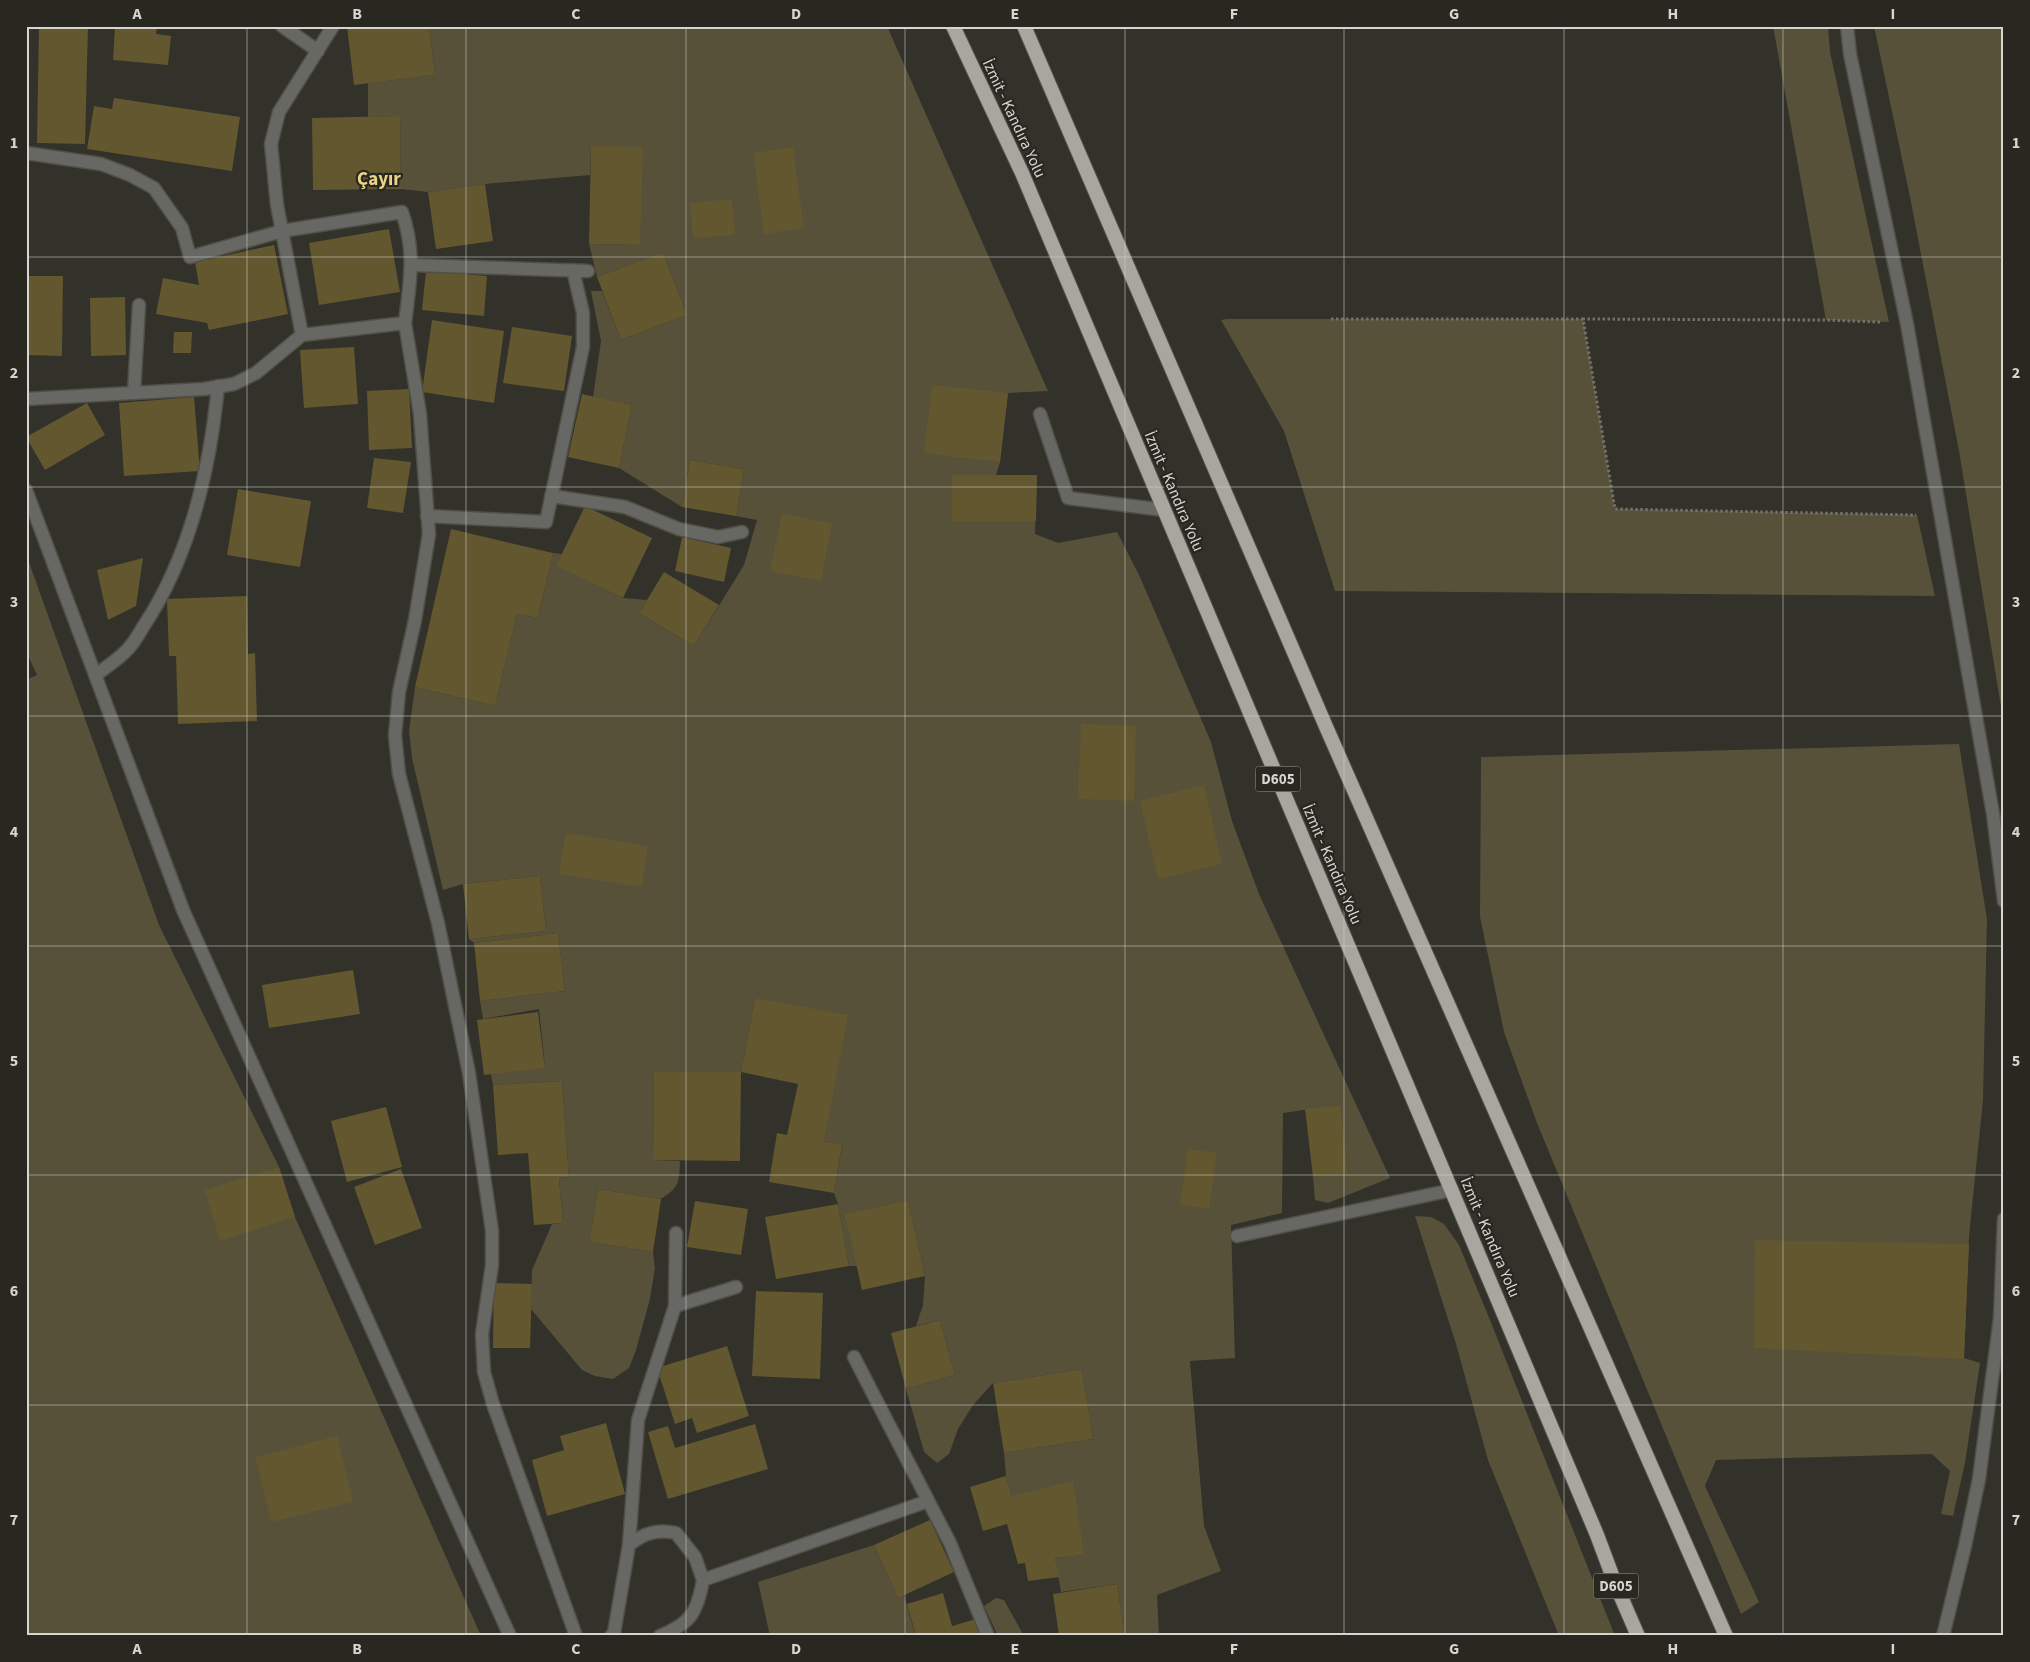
<svg xmlns="http://www.w3.org/2000/svg" width="2030" height="1662" font-family="'Source Sans 3',sans-serif">
	<style>
		.green { fill: #585139 }
		.building { fill: #635730 }
		.lines { fill: none; stroke-linecap: round; stroke-linejoin: round }
		.service-casing { stroke: #504f48; stroke-width: 15 }
		.minor-casing { stroke: #504f48; stroke-width: 15 }
		.tertiary-casing { stroke: #504f48; stroke-width: 15 }
		.trunk-casing { stroke: #504f48; stroke-width: 16 }
		.path { stroke: #72716b; stroke-width: 3; stroke-dasharray: 2.5 2.5; stroke-linecap: butt }
		.service { stroke: #676763; stroke-width: 12 }
		.minor { stroke: #676763; stroke-width: 12 }
		.tertiary { stroke: #676763; stroke-width: 12 }
		.trunk { stroke: #a8a69e; stroke-width: 14 }
		.grid { fill: none; stroke: #d6d5d1; stroke-width: 1; stroke-opacity: 0.55 }
		.labels { text-anchor: middle; stroke-width: 4.5; stroke-linejoin: round; paint-order: stroke }
		.shield { fill: #282720; stroke: #a2a19c; stroke-width: 1 }
		.shield-label { font-size: 15px; font-weight: bold; fill: #d6d5d1 }
		.street-label { font-size: 16px; fill: #d6d5d1; stroke: #282720 }
		.quarter-label { font-size: 19px; font-weight: bold; fill: #ebd487; stroke: #282720 }
		.neatline { fill: none; stroke: #d6d5d1; stroke-width: 2 }
		.grid-label { font-size: 16px; text-anchor: middle; font-weight: bold; fill: #d6d5d1 }
	</style>
	<rect width="100%" height="100%" fill="#32312a"/>
	<path class="green" d="M429 26H887L1048 391 1008 393 1000 462 996 475H1037L1035 534 1058 543 1117 532 1140 577 1211 742 1232 821 1259 894 1390 1178 1328 1203 1315 1200 1313 1177 1348 1172 1339 1105 1283 1113 1282 1213 1231 1225 1235 1358 1190 1361 1204 1526 1221 1571 1157 1595 1159 1636H1125L1117 1584 1061 1592 1055 1558 1083 1555 1012 1496 1006 1476 1004 1453 1093 1439 1082 1369 993 1383 973 1405 958 1429 949 1454 937 1463 924 1452 906 1389 955 1375 940 1320 916 1326 923 1305 925 1276 908 1200 846 1214 857 1266H849L838 1204 834 1193 842 1145 824 1142 833 1090 755 998 741 1072H654L653 1160 680 1161C679 1182 680 1187 661 1199L598 1189 589 1242 653 1252 655 1268 650 1299 636 1350 629 1368 613 1379 595 1376 582 1370 531 1309 532 1270 552 1224 563 1223 559 1178 569 1177 562 1081 493 1085 491 1074 545 1067 539 1009 483 1019 480 1001 565 991 558 933 474 943 469 939 546 931 540 876 463 884 443 890 412 758 409 731 415 687 495 706 517 614 538 618 553 553 562 554 557 566 623 598 647 600 639 613 694 646 744 565 757 520 736 516 744 469 690 460 682 507 619 468 632 405 593 397 601 341 591 291H602L621 340 687 315 663 252 597 277 589 244 640 245 591 146 590 175 485 184 428 192 401 189 400 116 368 117V83L435 75Z
		M1773 26H1828L1830 52 1889 322 1826 320Z
		M1874 26H2004V725L1959 451 1909 192Z
		M1227 319H1583L1615 509 1917 515 1935 596 1335 591 1284 431 1221 320Z
		M26 554 159 925 279 1167 295 1217 481 1636H26V680L37 675 26 651Z
		M1959 744 1987 919 1983 1100 1969 1236 1964 1358 1980 1363 1965 1463 1953 1516 1941 1514 1950 1471 1932 1454 1716 1460 1705 1486 1759 1602 1741 1614 1686 1484 1537 1123 1504 1032 1480 917 1481 757Z
		M1415 1216 1431 1217 1444 1224 1459 1245 1490 1320 1615 1636H1559L1488 1460 1456 1344Z
		M874 1545 898 1598 904 1595 915 1634 770 1636 758 1582Z
		M996 1598 1004 1600 1024 1636H998L984 1606Z"/>
	<path class="building" d="M39 26H88L85 144 37 143Z
		M115 26H157L156 34 171 36 168 65 113 60Z
		M347 26H429L435 75 354 85Z
		M114 98 240 117 232 171 87 149 94 106 112 109Z
		M400 116 401 189 313 190 312 118Z
		M591 146 643 147 640 245 589 244Z
		M793 147 804 228 764 234 753 153Z
		M485 184 493 241 436 249 428 192Z
		M732 199 735 235 693 238 690 203Z
		M389 229 400 292 319 305 309 243Z
		M274 245 288 314 209 330 207 323 156 314 163 278 199 285 195 262Z
		M663 252 687 315 621 340 597 277Z
		M426 271 487 276 484 316 422 310Z
		M26 276H63L62 356 26 355Z
		M125 297 126 355 91 356 90 298Z
		M432 320 504 331 494 403 422 392Z
		M512 327 572 336 564 391 503 383Z
		M174 332H192L191 353H173Z
		M354 347 358 404 304 408 300 350Z
		M932 385 1008 393 1000 462 924 453Z
		M409 389 412 448 369 450 367 391Z
		M582 394 632 405 619 468 568 457Z
		M194 397 200 471 124 476 119 403Z
		M87 403 105 435 45 470 26 437Z
		M374 458 411 462 403 513 367 508Z
		M690 460 744 469 736 516 682 507Z
		M952 475H1037L1036 521H952Z
		M238 489 311 501 300 567 227 555Z
		M585 506 652 538 623 598 556 566Z
		M782 513 832 524 821 581 770 571Z
		M451 529 553 553 538 618 517 614 495 706 415 687Z
		M682 537 731 548 724 582 675 571Z
		M143 558 136 606 108 620 97 570Z
		M664 572 719 605 694 646 639 613Z
		M247 596 248 654 255 653 257 721 178 724 176 656H169L167 599Z
		M1081 724 1136 726 1134 801 1078 799Z
		M1204 785 1222 864 1158 879 1140 801Z
		M566 833 648 846 642 887 559 874Z
		M540 876 546 931 469 939 463 884Z
		M558 933 565 991 480 1001 474 943Z
		M353 970 360 1014 269 1028 262 985Z
		M755 998 848 1015 824 1142 842 1144 834 1193 769 1182 777 1133 787 1135 798 1084 741 1072Z
		M538 1012 545 1068 484 1075 477 1020Z
		M654 1072H741L740 1161 653 1160Z
		M562 1081 569 1177 559 1178 563 1223 534 1225 528 1153 498 1155 493 1085Z
		M1340 1105 1348 1173 1313 1177 1305 1109Z
		M386 1107 402 1167 347 1182 331 1121Z
		M1188 1149 1217 1153 1209 1209 1180 1205Z
		M279 1167 295 1217 220 1241 205 1190Z
		M401 1169 422 1228 375 1245 354 1187Z
		M598 1189 661 1199 653 1252 589 1242Z
		M908 1200 925 1276 862 1290 845 1214Z
		M695 1201 748 1209 741 1255 687 1247Z
		M838 1204 849 1266 776 1279 765 1217Z
		M1755 1240 1969 1244 1964 1359 1754 1348Z
		M494 1283 532 1284 530 1348H493Z
		M756 1291 823 1293 820 1379 752 1376Z
		M940 1320 955 1375 906 1389 891 1333Z
		M727 1346 749 1416 697 1433 692 1418 675 1424 657 1368Z
		M1082 1369 1093 1439 1004 1453 993 1383Z
		M606 1423 625 1494 547 1516 532 1460 564 1450 560 1436Z
		M755 1424 768 1469 668 1499 648 1432 668 1426 675 1448Z
		M337 1436 353 1502 271 1522 255 1457Z
		M1006 1476 1012 1496 1073 1481 1084 1555 1055 1558 1059 1577 1028 1581 1025 1563 1018 1564 1007 1524 983 1531 970 1487Z
		M930 1520 954 1572 898 1598 874 1545Z
		M1117 1584 1125 1636H1059L1053 1594Z
		M943 1593 952 1626 976 1619 981 1636H916L907 1604Z"/>
	<g class="lines">
		<defs>
			<path id="service" d="M1847 26 1850 54 1907 324 1993 814 2004 901
				M412 265 588 271
				M134 393 139 305
				M1040 414 1068 498 1164 510
				M551 496 625 507 679 529 718 537 742 532
				M427 516 546 522 583 347V313L573 270
				M1237 1236 1452 1190
				M675 1306 676 1233
				M854 1357 950 1543 988 1636
				M629 1545 638 1420 675 1306 736 1287
				M611 1636 614 1633 629 1545C644 1533 657 1529 676 1533L695 1557 703 1580 928 1501
				M660 1636C691 1623 697 1613 703 1580
				M1943 1636 1965 1546 1979 1479 2000 1318 2004 1219"/>
			<path id="minor" d="M282 26 318 51
				M333 26 279 112 271 144 277 205 302 335 405 323 420 414 429 534 415 620 399 692 395 736 399 774 438 923 469 1073 492 1231V1265L482 1334 484 1372 493 1404 576 1636
				M26 153 101 164 130 175 154 188 182 228 190 257 282 231 402 212C416 253 410 281 405 323
				M26 399 204 389 234 384 256 373 302 335
				M96 675C106 667 119 659 128 649 134 643 139 634 143 627 190 557 210 469 218 386"/>
			<path id="tertiary" d="M26 490 183 910 510 1636"/>
			<path id="trunk" d="M953 26 1022 173 1597 1535 1615 1583 1638 1636
				M1024 26 1327 729 1726 1636"/>
		</defs>
		<use href="#service" class="service-casing"/>
		<use href="#minor" class="minor-casing"/>
		<use href="#tertiary" class="tertiary-casing"/>
		<use href="#trunk" class="trunk-casing"/>
		<path class="path" d="M1331 319H1583
			M1880 322 1826 320 1583 319 1615 509 1916 515"/>
		<use href="#service" class="service"/>
		<use href="#minor" class="minor"/>
		<use href="#tertiary" class="tertiary"/>
		<use href="#trunk" class="trunk"/>
	</g>
	<path class="grid" d="M247 26V1636M466 26V1636M686 26V1636M905 26V1636M1125 26V1636M1344 26V1636M1564 26V1636M1783 26V1636M26 257H2004M26 487H2004M26 716H2004M26 946H2004M26 1175H2004M26 1405H2004"/>
	<g class="labels">
		<g class="shield">
			<rect x="1255.5" y="766.5" width="45" height="25" rx="4"/>
			<rect x="1593.5" y="1573.5" width="45" height="25" rx="4"/>
		</g>
		<g class="shield-label">
			<text x="1278" y="784">D605</text>
			<text x="1616" y="1591">D605</text>
		</g>
		<g class="street-label">
			<text transform="translate(1015 118) rotate(65)" y="6">İzmit - Kandıra Yolu</text>
			<text transform="translate(1175 491) rotate(67)" y="6">İzmit - Kandıra Yolu</text>
			<text transform="translate(1333 864) rotate(67)" y="6">İzmit - Kandıra Yolu</text>
			<text transform="translate(1491 1237) rotate(67)" y="6">İzmit - Kandıra Yolu</text>
		</g>
		<g class="quarter-label">
			<text x="379" y="185">Çayır</text>
		</g>
	</g>
	<rect width="2030" height="1662" fill="none" stroke="#282720" stroke-width="55"/>
	<rect x="28" y="28" width="1974" height="1606" class="neatline"/>
	<g class="grid-label">
		<text x="137" y="19">A</text>
		<text x="357" y="19">B</text>
		<text x="576" y="19">C</text>
		<text x="796" y="19">D</text>
		<text x="1015" y="19">E</text>
		<text x="1234" y="19">F</text>
		<text x="1454" y="19">G</text>
		<text x="1673" y="19">H</text>
		<text x="1893" y="19">I</text>
		<text x="14" y="148">1</text>
		<text x="2016" y="148">1</text>
		<text x="14" y="378">2</text>
		<text x="2016" y="378">2</text>
		<text x="14" y="607">3</text>
		<text x="2016" y="607">3</text>
		<text x="14" y="837">4</text>
		<text x="2016" y="837">4</text>
		<text x="14" y="1066">5</text>
		<text x="2016" y="1066">5</text>
		<text x="14" y="1296">6</text>
		<text x="2016" y="1296">6</text>
		<text x="14" y="1525">7</text>
		<text x="2016" y="1525">7</text>
		<text x="137" y="1654">A</text>
		<text x="357" y="1654">B</text>
		<text x="576" y="1654">C</text>
		<text x="796" y="1654">D</text>
		<text x="1015" y="1654">E</text>
		<text x="1234" y="1654">F</text>
		<text x="1454" y="1654">G</text>
		<text x="1673" y="1654">H</text>
		<text x="1893" y="1654">I</text>
	</g>
</svg>
